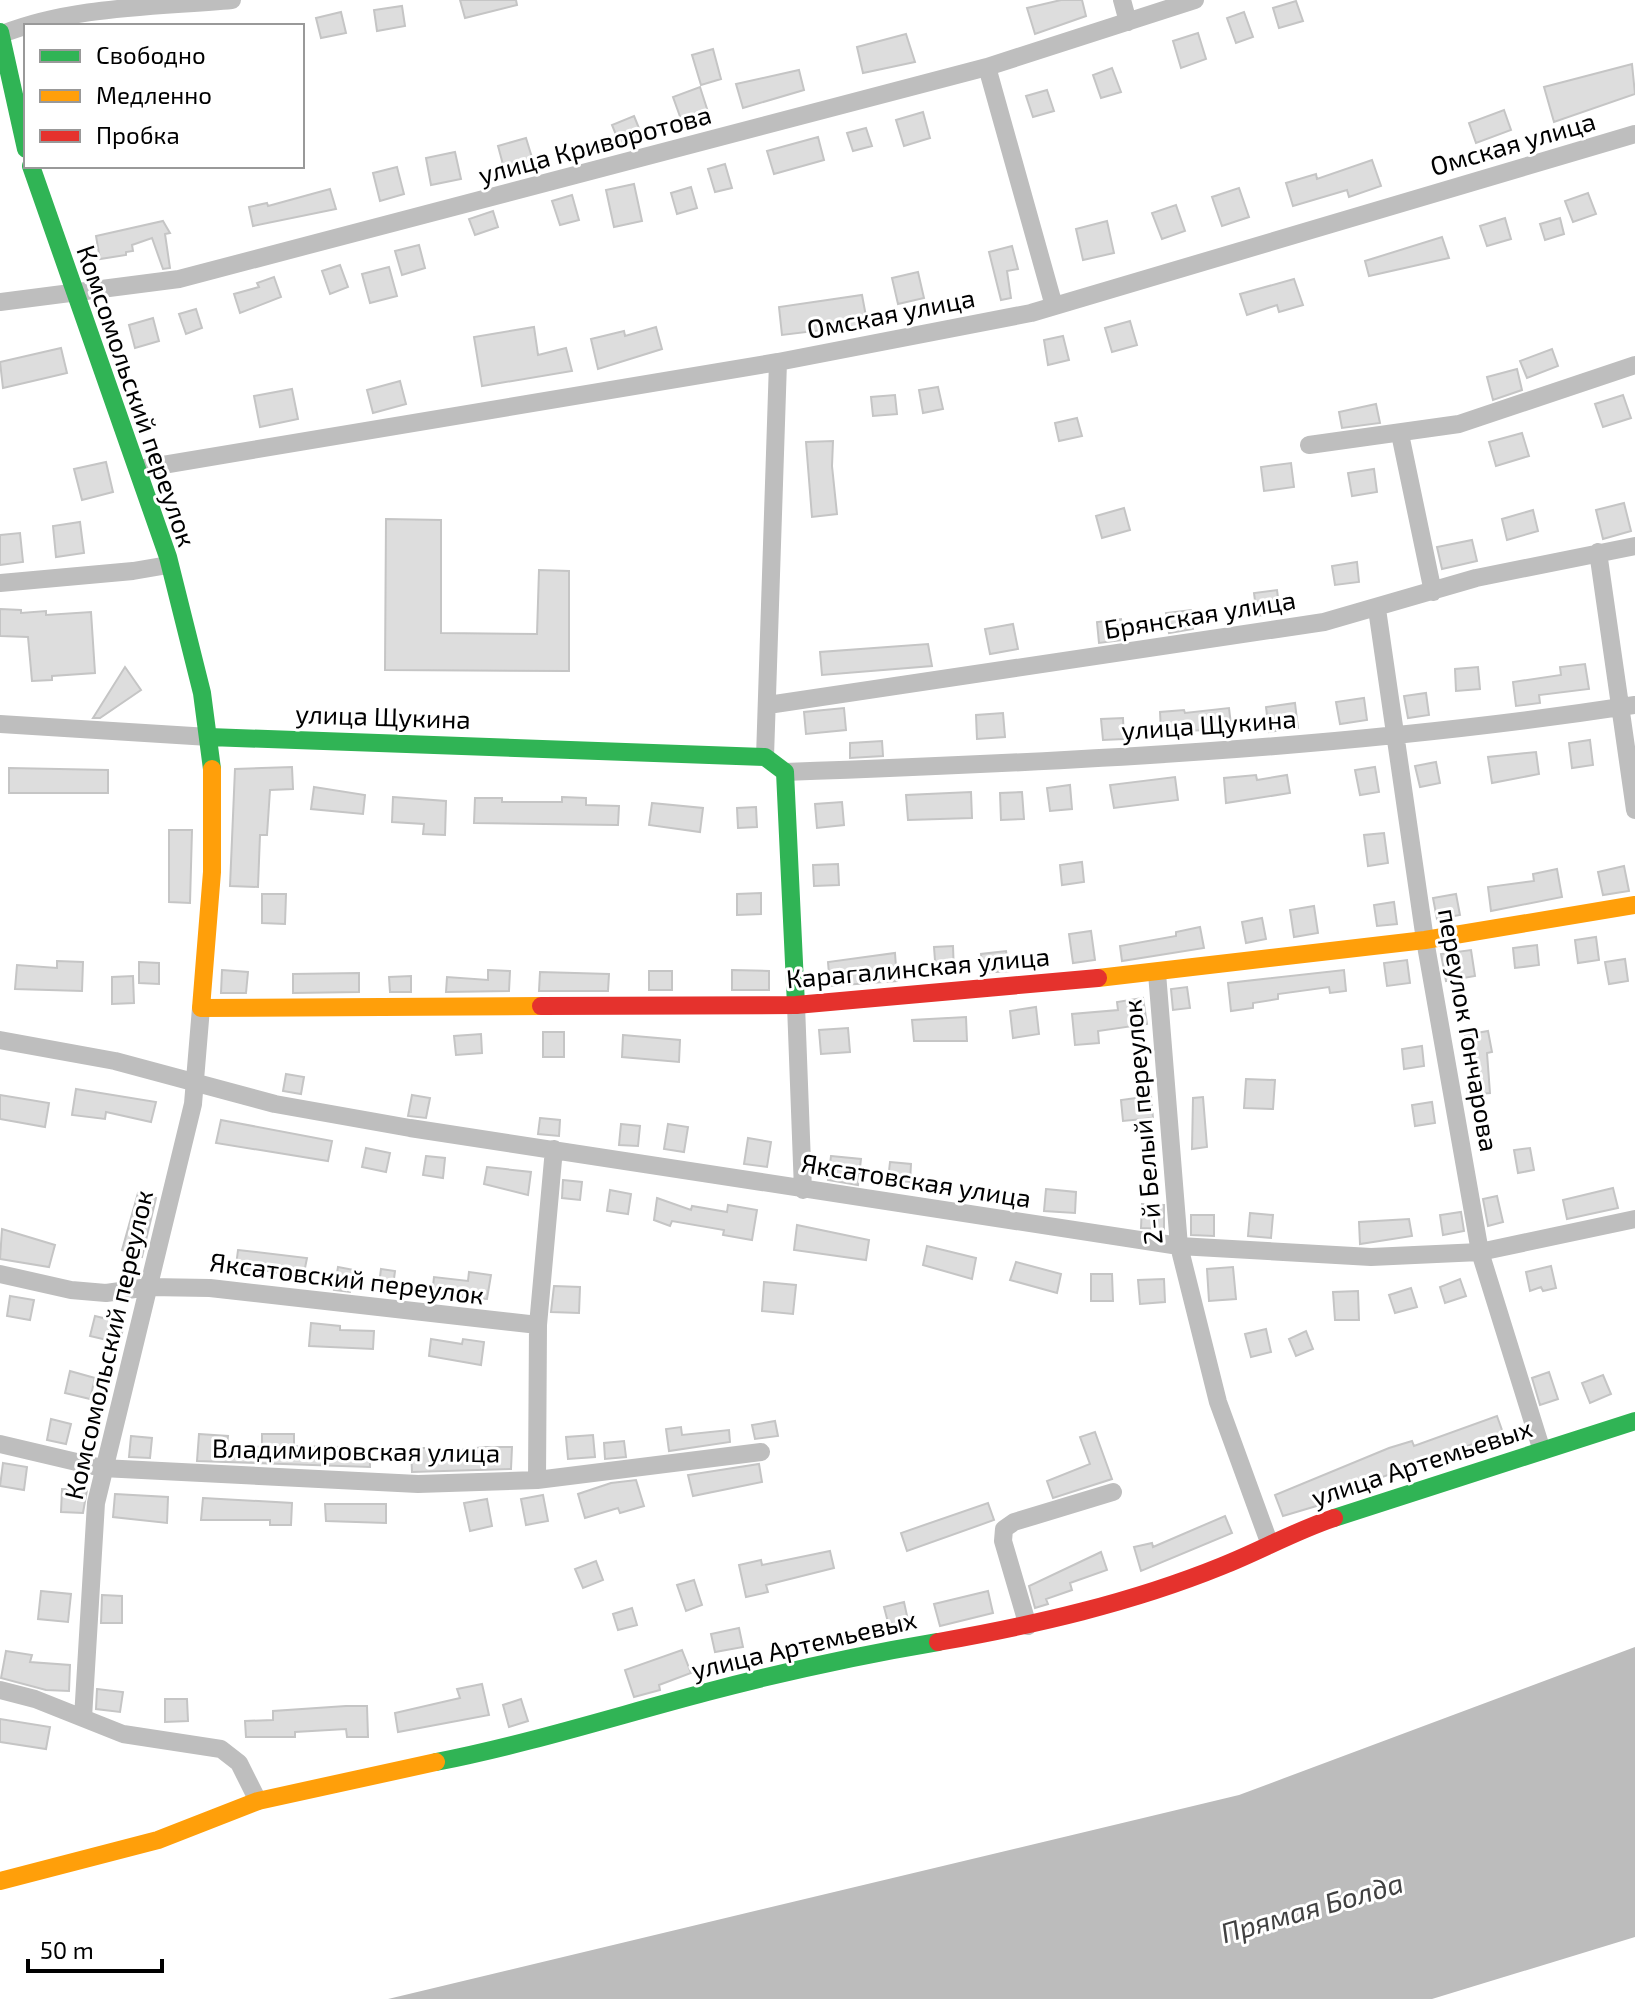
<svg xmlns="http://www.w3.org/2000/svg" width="1635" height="1999" font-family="'Exo 2',sans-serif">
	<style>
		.water { fill: #bcbcbc }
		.building { fill: #ddd; stroke: #c5c5c5; stroke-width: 2 }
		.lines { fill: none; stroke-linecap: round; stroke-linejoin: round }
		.street { stroke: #bebebe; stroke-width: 18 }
		.fast { stroke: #30b455; stroke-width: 18 }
		.slow { stroke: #ff9f0a; stroke-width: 18 }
		.jam { stroke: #e5322d; stroke-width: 18 }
		.labels { text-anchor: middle; stroke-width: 6; stroke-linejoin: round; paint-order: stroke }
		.street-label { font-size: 26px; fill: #000; stroke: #fff }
		.water-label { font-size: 28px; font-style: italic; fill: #414141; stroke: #fff }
	</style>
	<rect width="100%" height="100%" fill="#fff"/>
	<path class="water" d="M1635 1647V1937L1432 1999H388L1239 1795Z"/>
	<path class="building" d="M460 0H516L517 5 465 18Z
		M1061 0H1082L1086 16 1035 34 1027 8Z
		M1296 1 1303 21 1279 28 1273 8Z
		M402 6 405 26 377 31 374 10Z
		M341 12 346 33 321 38 316 18Z
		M1244 12 1253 37 1236 43 1227 18Z
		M1198 33 1206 59 1181 68 1173 41Z
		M906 34 915 62 863 73 857 47Z
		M713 49 721 79 701 85 692 55Z
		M1632 64 1635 94 1554 122 1544 87Z
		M1112 68 1121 92 1101 98 1093 75Z
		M799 70 804 90 743 108 736 84Z
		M700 87 708 112 682 122 673 97Z
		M1047 90 1054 111 1033 117 1026 96Z
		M1504 110 1511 130 1476 143 1469 123Z
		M923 112 930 138 904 146 896 120Z
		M634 116 643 138 621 147 612 125Z
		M866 128 872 146 853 151 847 133Z
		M818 137 824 160 774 174 767 151Z
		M526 138 534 164 505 172 498 146Z
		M455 152 461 179 431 185 426 158Z
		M1372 160 1381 186 1349 197 1347 190 1293 206 1286 183 1316 174 1317 179Z
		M725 164 732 188 715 192 708 169Z
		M397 167 404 194 380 201 373 173Z
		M634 184 642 221 614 227 606 190Z
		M691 187 697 208 677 214 671 193Z
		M1239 188 1249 217 1222 226 1212 197Z
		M330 189 336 209 253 226 249 207 267 203 268 206Z
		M1588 193 1596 214 1573 222 1565 201Z
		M572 195 579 220 560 225 552 201Z
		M1176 205 1185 231 1162 239 1152 213Z
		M493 211 498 227 475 235 469 219Z
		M1505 218 1511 239 1487 246 1480 226Z
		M1560 218 1564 234 1545 240 1540 224Z
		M163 221 170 233 165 234 170 268 163 269 152 238 132 245 133 251 126 252V255L100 259 96 236Z
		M1107 221 1114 253 1083 260 1076 229Z
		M1442 237 1449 258 1369 276 1365 261Z
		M419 245 425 268 402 275 395 251Z
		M1012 246 1018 269 1007 271 1011 298 1001 300 989 252Z
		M340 265 348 287 330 294 322 271Z
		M389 267 397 296 370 303 362 274Z
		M918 272 924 298 898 304 892 278Z
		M274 277 281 297 240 313 234 294 259 287 257 283Z
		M1294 279 1303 305 1279 312 1277 305 1247 315 1240 294Z
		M862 295 868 327 840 332 839 328 782 335 779 307Z
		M196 309 202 328 186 334 179 314Z
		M153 318 159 341 135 348 129 325Z
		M1130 321 1137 345 1112 352 1105 328Z
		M534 327 538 355 566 348 572 371 482 386 474 337Z
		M656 327 662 349 598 369 591 339 624 331 625 336Z
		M1063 336 1069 360 1048 365 1044 340Z
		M61 348 67 373 3 388 0 362Z
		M1552 349 1558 366 1527 378 1520 361Z
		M1517 369 1522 390 1493 400 1487 377Z
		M400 381 406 404 373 413 367 390Z
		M938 387 943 409 923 413 919 390Z
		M292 389 298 419 260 427 254 396Z
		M895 395 897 414 873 416 871 397Z
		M1623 395 1631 418 1603 427 1595 404Z
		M1376 404 1380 423 1342 428 1339 412Z
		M1077 418 1082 436 1059 441 1055 423Z
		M1522 433 1529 456 1496 466 1489 442Z
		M833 441 832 466 837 514 812 517 806 442Z
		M106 462 113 492 82 500 74 469Z
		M1291 463 1294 487 1264 491 1261 467Z
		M1374 469 1377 492 1352 496 1348 473Z
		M1624 503 1631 531 1603 539 1596 510Z
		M1124 508 1130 530 1102 538 1096 516Z
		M1533 510 1538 531 1507 540 1502 519Z
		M386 519 441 520V633L537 634 539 570 569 571V671L385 670Z
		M80 522 84 553 56 557 53 526Z
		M20 533 23 562 0 565V535Z
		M1472 540 1477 561 1442 569 1437 547Z
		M1357 562 1359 582 1335 585 1332 566Z
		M1277 590 1280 613 1257 616 1254 593Z
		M0 609 21 610V613L46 611V615L91 612 95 673 52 676V680L32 681 28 637 0 636Z
		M1191 610 1193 629 1169 633 1166 613Z
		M1121 619 1123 640 1099 643 1097 622Z
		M1013 624 1018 649 990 654 985 629Z
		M928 644 932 666 822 675 820 652Z
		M1585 664 1589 689 1539 695 1540 703 1516 706 1513 682 1561 675 1560 667Z
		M125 667 141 690 100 718H93Z
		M1478 667 1480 689 1456 691 1455 669Z
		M1426 693 1429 715 1408 718 1404 696Z
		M1364 698 1367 720 1340 724 1336 702Z
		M1295 703 1298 728 1269 732 1266 707Z
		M844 708 846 730 806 734 804 712Z
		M1229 708 1232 733 1208 736 1207 730 1161 732 1160 712 1184 710 1185 713Z
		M1003 713 1005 737 977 739 976 715Z
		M1123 718 1124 739 1103 740 1101 719Z
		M1590 740 1593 765 1572 768 1569 743Z
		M882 741 883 756 850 758V743Z
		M1536 752 1539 774 1492 783 1488 757Z
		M1436 762 1440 783 1420 787 1415 766Z
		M292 767 293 789 270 790 267 835H260L258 887 230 886 235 769Z
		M1375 767 1379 792 1360 795 1355 770Z
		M9 768 108 770V793H9Z
		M1256 775 1257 780 1287 775 1290 793 1226 803 1224 778Z
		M1175 777 1178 800 1114 808 1110 785Z
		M1070 785 1072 809 1050 811 1047 788Z
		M314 787 365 795 363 814 311 809Z
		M971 792 972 818 908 820 906 795Z
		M1022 792 1024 819 1001 820 1000 793Z
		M393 797 446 801 445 835 423 834 424 824 392 822Z
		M562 797 586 798V805L619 806 618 825 474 823 475 798H502V802H562Z
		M842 802 844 825 817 828 815 804Z
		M652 803 703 808 700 832 649 825Z
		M756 807 757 827 738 828 737 808Z
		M169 830H192L190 903 169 902Z
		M1384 833 1388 863 1368 866 1364 835Z
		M1082 862 1084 882 1062 885 1060 865Z
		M838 864 839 885 814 886 813 865Z
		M1624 866 1629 891 1603 895 1598 872Z
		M1557 869 1562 897 1491 911 1488 887 1534 881 1533 874Z
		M761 893V914L737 915V894Z
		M262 894H286L285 924 262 923Z
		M1456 894 1460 915 1437 919 1433 898Z
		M1394 902 1397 924 1377 926 1374 905Z
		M1314 906 1318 933 1294 937 1290 910Z
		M1262 918 1266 939 1246 943 1242 922Z
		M1200 927 1204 948 1122 961 1120 946 1176 936V932Z
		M1091 931 1095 960 1073 963 1069 934Z
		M1596 937 1599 960 1578 963 1575 940Z
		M1537 945 1539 965 1515 968 1513 948Z
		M953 946 954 973 936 974 934 947Z
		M1471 950 1475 976 1446 981 1441 954Z
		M1006 951 1009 971 983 973 981 954Z
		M895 953 897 981 830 986 828 962Z
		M1625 959 1628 981 1609 984 1605 962Z
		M1407 960 1410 983 1387 986 1384 963Z
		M57 961 83 962 82 991 15 989 17 965 57 968Z
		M139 962 159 963V984L139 983Z
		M222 970 248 972 246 993H221Z
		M488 970 510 971 509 991 446 992 447 977 488 980Z
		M732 970 769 971V990H732Z
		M1344 970 1346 991 1330 993 1329 987 1278 994V999L1253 1003V1008L1231 1011 1228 983Z
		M649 971H672V990H649Z
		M540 972 609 974 608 991H539Z
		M359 973V992L293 993V974Z
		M133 976 134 1003 112 1004V977Z
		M411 976V992H390L389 977Z
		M1187 987 1190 1008 1173 1010 1171 989Z
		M1143 998 1147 1024 1098 1031 1099 1043 1075 1045 1072 1014 1118 1010 1117 1002Z
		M1036 1007 1039 1034 1013 1038 1010 1011Z
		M966 1017 967 1041H914L912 1020Z
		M848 1028 850 1052 821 1054 819 1030Z
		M1488 1031 1492 1052 1487 1053 1490 1093 1468 1095 1467 1079H1472L1465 1035Z
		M543 1032H564V1057H543Z
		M481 1034 482 1053 456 1055 454 1036Z
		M623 1035 680 1040 679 1062 622 1057Z
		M1422 1046 1424 1066 1404 1069 1402 1049Z
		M286 1074 304 1077 301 1094 283 1091Z
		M1246 1079 1275 1080 1273 1109 1244 1108Z
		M76 1089 156 1102 151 1122 106 1112 105 1119 72 1115Z
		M0 1095 49 1103 45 1127 0 1119Z
		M412 1095 430 1098 426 1118 408 1116Z
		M1151 1096 1153 1118 1123 1121 1121 1100Z
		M1203 1097 1207 1147 1192 1149 1193 1098Z
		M1432 1102 1435 1123 1415 1126 1412 1105Z
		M540 1118 560 1120 559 1136 538 1134Z
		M221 1120 332 1141 328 1161 216 1143Z
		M621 1124 640 1126 638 1146 619 1145Z
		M668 1124 688 1127 684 1152 664 1149Z
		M748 1138 771 1142 767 1167 744 1164Z
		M366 1148 390 1153 386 1172 362 1167Z
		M1530 1148 1534 1170 1518 1173 1514 1150Z
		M426 1156 445 1158 443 1178 423 1175Z
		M831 1156 861 1159 858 1185 828 1180Z
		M890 1162 911 1164 910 1182 888 1180Z
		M487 1167 531 1172 528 1195 484 1184Z
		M563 1180 582 1182 580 1200 562 1198Z
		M1613 1188 1618 1208 1567 1219 1563 1200Z
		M1046 1189 1076 1192 1075 1213 1044 1211Z
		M610 1190 631 1194 628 1214 607 1211Z
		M138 1193 156 1198 142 1257 122 1250Z
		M1497 1196 1503 1222 1488 1226 1483 1199Z
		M657 1198 691 1210 692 1206 727 1212 728 1205 757 1210 752 1240 723 1235 724 1230 672 1221 670 1226 654 1220Z
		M1142 1204 1164 1205V1229L1141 1228Z
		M1461 1212 1464 1231 1443 1235 1440 1215Z
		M1250 1213 1273 1215 1271 1238 1248 1236Z
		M1191 1215H1214V1236L1191 1235Z
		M1409 1219 1412 1236 1360 1244 1359 1222Z
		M797 1225 869 1240 866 1260 794 1250Z
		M2 1229 55 1245 49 1267 0 1259Z
		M927 1246 976 1258 972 1279 923 1265Z
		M238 1250 307 1258 303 1278 263 1270 262 1278 235 1274Z
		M1016 1262 1061 1274 1057 1293 1010 1280Z
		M1551 1266 1556 1288 1543 1291 1541 1287 1530 1291 1526 1272Z
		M338 1267 354 1270 350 1292 334 1290Z
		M1233 1267 1236 1299 1209 1301 1207 1269Z
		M381 1269 395 1271 392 1294 378 1292Z
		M469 1272 491 1275 487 1299 432 1295 434 1277 468 1281Z
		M1091 1274H1112L1113 1301H1091Z
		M1164 1279 1165 1302 1140 1304 1138 1280Z
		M1460 1279 1466 1296 1445 1303 1440 1287Z
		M764 1282 796 1285 793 1314 762 1311Z
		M554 1286 580 1287 579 1313 551 1312Z
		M1411 1288 1417 1307 1395 1313 1389 1295Z
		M1358 1291 1359 1320H1335L1333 1292Z
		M10 1296 34 1300 30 1320 7 1316Z
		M95 1316 124 1323 120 1343 90 1336Z
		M311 1323 340 1326V1330L374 1331 373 1349 309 1346Z
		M1266 1329 1271 1352 1251 1357 1245 1334Z
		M1306 1331 1313 1349 1296 1356 1289 1339Z
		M431 1339 462 1344 463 1339 484 1342 481 1365 429 1356Z
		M70 1371 95 1378 90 1399 65 1393Z
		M1549 1372 1558 1399 1540 1405 1532 1378Z
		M1603 1375 1611 1394 1590 1403 1582 1383Z
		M1497 1416 1503 1433 1374 1480 1375 1482 1330 1502 1283 1516 1275 1495 1389 1448 1412 1441 1414 1446Z
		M51 1419 71 1424 66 1444 47 1440Z
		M775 1421 778 1436 755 1439 752 1425Z
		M681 1427 682 1435 729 1430 730 1442 669 1451 666 1429Z
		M1095 1432 1112 1479 1053 1498 1047 1481 1090 1464 1080 1437Z
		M199 1434 228 1436 227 1446 262 1447V1434H294V1446L370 1448V1467L197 1461Z
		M593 1435 595 1457 568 1459 566 1437Z
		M131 1436 152 1438 150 1458 129 1457Z
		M624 1441 626 1457 605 1459 604 1443Z
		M484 1447H512L511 1469 412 1472 411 1448H430V1454Z
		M3 1463 27 1467 24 1490 0 1486Z
		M759 1464 762 1482 693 1496 688 1475Z
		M636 1480 644 1506 620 1513 618 1508 585 1518 578 1494 611 1483Z
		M62 1489 87 1490 83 1513 61 1512Z
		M115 1494 168 1497 167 1523 113 1517Z
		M543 1495 548 1521 526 1525 521 1499Z
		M203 1498 292 1503 291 1525H270V1520H201Z
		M487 1499 492 1526 470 1531 464 1503Z
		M988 1503 994 1520 907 1551 901 1533Z
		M325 1504H386V1523L326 1521Z
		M1225 1516 1232 1533 1141 1571 1134 1547 1152 1543 1153 1547Z
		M830 1551 834 1568 766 1585 768 1592 746 1597 739 1565 761 1560 762 1565Z
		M1101 1552 1107 1570 1070 1583 1072 1590 1046 1599 1048 1604 1035 1608 1029 1586Z
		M596 1561 603 1580 583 1588 575 1569Z
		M694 1580 702 1605 686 1611 677 1585Z
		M41 1591 71 1594 68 1622 38 1619Z
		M988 1591 993 1613 940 1626 934 1604Z
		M102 1595 122 1596V1623H101Z
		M904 1602 909 1625 890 1630 884 1607Z
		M632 1608 637 1625 618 1630 613 1614Z
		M739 1628 743 1647 715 1652 711 1634Z
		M682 1650 691 1673 659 1685 660 1690 634 1697 625 1670Z
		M6 1651 32 1655 30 1662 70 1665 69 1691 46 1690 1 1678Z
		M482 1684 489 1715 398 1732 395 1713 460 1698 457 1689Z
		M97 1689 123 1692 120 1712 96 1709Z
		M165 1699H187L188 1721 165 1722Z
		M521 1699 528 1721 509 1727 503 1705Z
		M346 1706H367L368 1737H347L346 1729 295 1732V1737H246L245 1721 273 1720V1711Z
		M0 1719 50 1727 46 1749 0 1742Z"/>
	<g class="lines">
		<path class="street" d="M1122 0 1128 22
			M0 35C71 6 156 7 232 0
			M987 67 1054 306
			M0 302 179 279 987 67 1195 0
			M1400 434 1433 592
			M1309 445 1459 424 1635 365
			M139 469 778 362 1031 313 1635 134
			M1598 552 1635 810
			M0 583 133 571 168 565
			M1377 609 1425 940 1480 1252 1542 1451
			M768 705 1324 622 1476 578 1635 546
			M0 724 209 737
			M765 757 778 362
			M785 772C1069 762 1354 748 1635 705
			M1157 973 1179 1246 1218 1402 1269 1542
			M796 1005 803 1190
			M0 1040 115 1061 275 1104 410 1128 1179 1246 1371 1257 1480 1252 1635 1219
			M0 1274 71 1290 106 1293 149 1287 210 1288 538 1325
			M0 1444 102 1468 418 1484 537 1480 761 1452
			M537 1480 538 1325 554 1149
			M1028 1626 1003 1541 1004 1529 1014 1522 1113 1492
			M0 1690 35 1699 123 1734 221 1749 239 1763 258 1801
			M83 1718 96 1503 193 1104 201 1008"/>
		<path class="fast" d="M0 32 26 149
			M31 166 168 557 202 693 212 769
			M209 737 765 757 785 772 796 1005
			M1334 1518 1635 1421
			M436 1762C528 1744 616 1716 707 1692 783 1672 860 1655 938 1642"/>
		<path class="slow" d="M212 769V872L201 1008 541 1006
			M1098 978 1425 940 1635 905
			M0 1881 158 1840 258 1801 436 1762"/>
		<path class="jam" d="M541 1006 796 1005 1098 978
			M938 1642C1034 1625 1131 1603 1222 1566 1260 1551 1295 1531 1334 1518"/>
	</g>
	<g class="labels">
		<g class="street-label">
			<text transform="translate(1513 144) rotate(-16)" y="9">Омская улица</text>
			<text transform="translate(595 145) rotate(-15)" y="9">улица Криворотова</text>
			<text transform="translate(891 314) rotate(-11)" y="9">Омская улица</text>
			<text transform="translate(136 396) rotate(71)" y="9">Комсомольский переулок</text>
			<text transform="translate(1200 615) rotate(-9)" y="9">Брянская улица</text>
			<text transform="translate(383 717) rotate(2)" y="9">улица Щукина</text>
			<text transform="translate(1209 725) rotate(-4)" y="9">улица Щукина</text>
			<text transform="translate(918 968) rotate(-5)" y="9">Карагалинская улица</text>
			<text transform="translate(1468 1030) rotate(80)" y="9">переулок Гончарова</text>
			<text transform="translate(1143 1122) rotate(-95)" y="9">2-й Белый переулок</text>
			<text transform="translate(916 1181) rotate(9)" y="9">Яксатовская улица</text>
			<text transform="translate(347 1279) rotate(7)" y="9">Яксатовский переулок</text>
			<text transform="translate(109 1345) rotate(-77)" y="9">Комсомольский переулок</text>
			<text transform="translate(356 1451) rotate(1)" y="9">Владимировская улица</text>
			<text transform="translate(1422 1463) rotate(-18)" y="9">улица Артемьевых</text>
			<text transform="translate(804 1645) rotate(-13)" y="9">улица Артемьевых</text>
		</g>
		<g class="water-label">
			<text transform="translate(1312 1908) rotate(-16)" y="10">Прямая Болда</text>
		</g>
	</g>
	<rect x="24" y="24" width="280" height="144" fill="#ffffff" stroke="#999999" stroke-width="2"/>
	<rect x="40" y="50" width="40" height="12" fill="#30b455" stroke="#999999" stroke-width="2"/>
	<text x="96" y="64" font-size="24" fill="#000000">Свободно</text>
	<rect x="40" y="90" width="40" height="12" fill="#ff9f0a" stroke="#999999" stroke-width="2"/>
	<text x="96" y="104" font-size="24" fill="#000000">Медленно</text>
	<rect x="40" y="130" width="40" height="12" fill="#e5322d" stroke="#999999" stroke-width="2"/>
	<text x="96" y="144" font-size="24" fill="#000000">Пробка</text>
	<path d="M28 1959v12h134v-12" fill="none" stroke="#000000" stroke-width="4"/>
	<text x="40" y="1959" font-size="24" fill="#000000" stroke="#ffffff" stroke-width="6" paint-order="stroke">50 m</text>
</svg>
